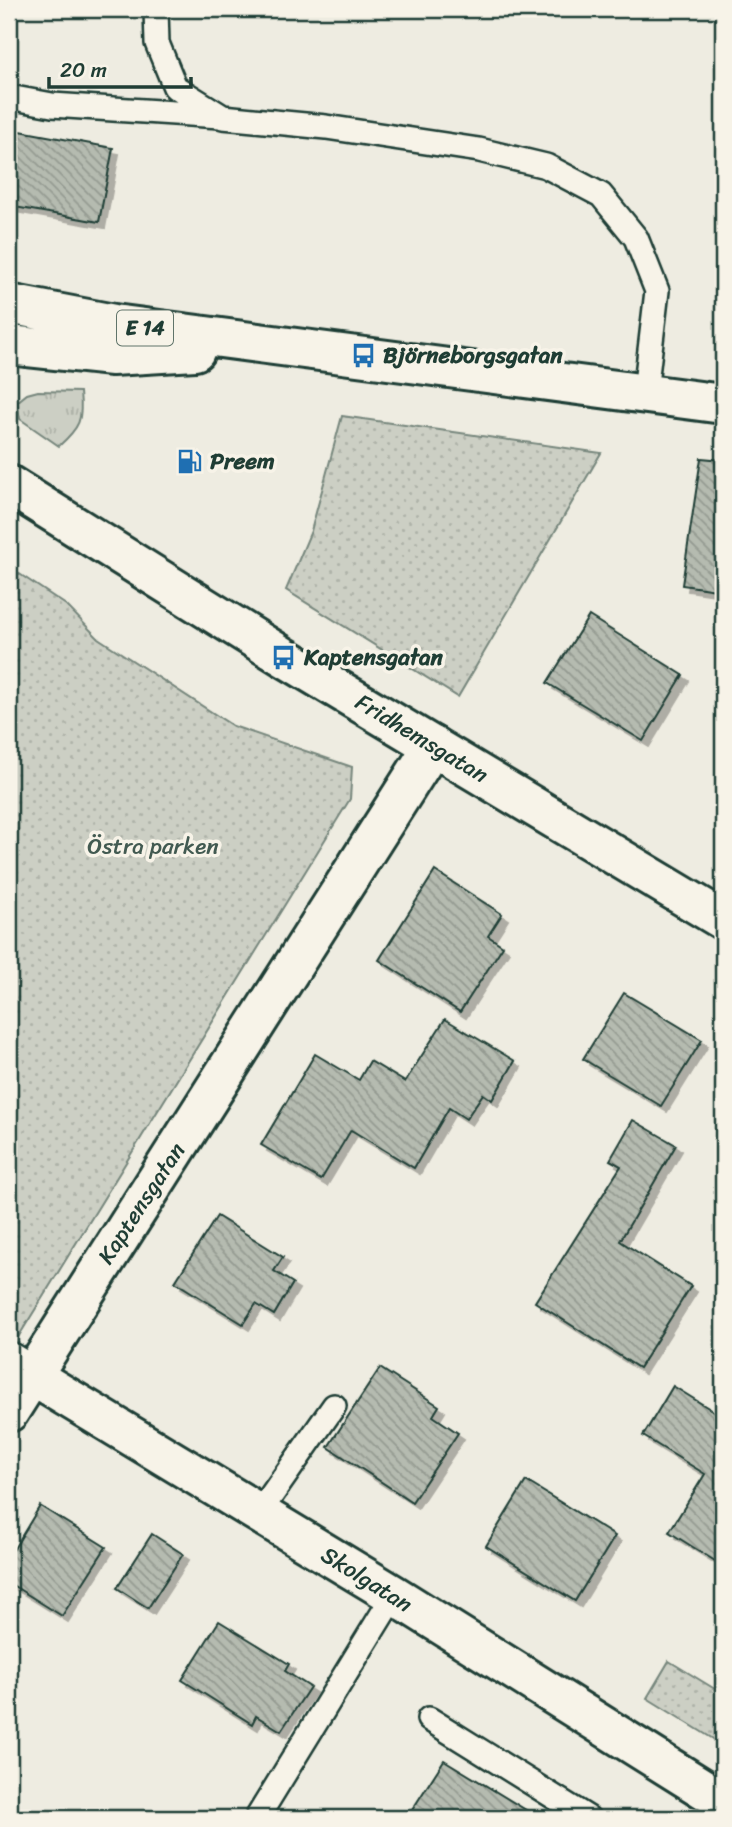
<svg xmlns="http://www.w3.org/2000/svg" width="732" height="1827" font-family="Sriracha,sans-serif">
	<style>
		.grass { fill: url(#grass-tufts); stroke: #76867c; stroke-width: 2 }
		.park { fill: url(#park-dots); stroke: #76867c; stroke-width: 2 }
		.building { fill: url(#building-back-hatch); stroke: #1f3d34; stroke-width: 2; filter: url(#shadow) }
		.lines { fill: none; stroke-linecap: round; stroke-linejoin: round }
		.lane-casing { stroke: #1f3d34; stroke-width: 28 }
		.street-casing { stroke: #1f3d34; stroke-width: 44 }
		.secondary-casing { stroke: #1f3d34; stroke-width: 44 }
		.highway-casing { stroke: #1f3d34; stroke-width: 44 }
		.lane { stroke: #f7f3e8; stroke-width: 23 }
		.street { stroke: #f7f3e8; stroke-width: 38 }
		.secondary { stroke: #f7f3e8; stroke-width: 38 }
		.highway { stroke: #f7f3e8; stroke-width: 38 }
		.labels { text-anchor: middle; stroke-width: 7; stroke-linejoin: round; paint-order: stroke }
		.shield { fill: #f7f3e8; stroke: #60746a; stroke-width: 2 }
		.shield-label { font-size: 21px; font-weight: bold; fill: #1f3d34 }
		.poi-label { font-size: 23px; font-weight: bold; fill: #1f3d34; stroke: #f7f3e8; text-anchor: start }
		.street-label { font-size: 23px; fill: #1f3d34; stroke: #f7f3e8 }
		.park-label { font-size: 23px; fill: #425a51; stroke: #f7f3e8 }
	</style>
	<defs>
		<pattern id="grass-tufts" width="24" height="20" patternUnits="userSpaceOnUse" patternTransform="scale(1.75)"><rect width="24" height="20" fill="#cccfc4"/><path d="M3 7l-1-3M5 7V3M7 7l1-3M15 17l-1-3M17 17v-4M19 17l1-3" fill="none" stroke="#afb3a9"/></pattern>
		<pattern id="park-dots" width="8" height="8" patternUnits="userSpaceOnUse" patternTransform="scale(1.75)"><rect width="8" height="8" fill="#cccfc4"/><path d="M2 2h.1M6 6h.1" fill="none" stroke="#afb3a9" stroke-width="1.8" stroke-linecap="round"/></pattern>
		<pattern id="building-back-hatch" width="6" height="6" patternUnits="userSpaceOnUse" patternTransform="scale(1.75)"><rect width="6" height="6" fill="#b5bbb0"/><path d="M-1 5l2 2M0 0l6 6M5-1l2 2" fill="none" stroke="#939990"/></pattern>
		<filter id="shadow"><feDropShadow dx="6" dy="6" stdDeviation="0" flood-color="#0004"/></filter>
	</defs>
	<rect width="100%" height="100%" fill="#eeece1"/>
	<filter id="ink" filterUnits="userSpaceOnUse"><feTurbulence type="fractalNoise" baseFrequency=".0143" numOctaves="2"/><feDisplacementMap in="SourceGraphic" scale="14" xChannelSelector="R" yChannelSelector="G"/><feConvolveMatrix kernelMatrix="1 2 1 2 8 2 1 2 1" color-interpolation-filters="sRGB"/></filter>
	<g filter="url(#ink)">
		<path class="grass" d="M38 391 80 392C83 420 80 427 59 446L20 419 17 402 27 394Z"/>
		<path class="park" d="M342 416 601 453 458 697 286 590 311 531Z
			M9 567 66 605 98 638 233 726 352 767 350 799 9 1352Z
			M669 1661 723 1694V1745L647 1698Z"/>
		<path class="building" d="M9 129 113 148 99 222 9 206Z
			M701 458 723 460V591L682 585Z
			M589 616 683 675 643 741 547 683Z
			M435 871 502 914 488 936 503 946 460 1012 379 960Z
			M624 993 702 1040 661 1106 583 1059Z
			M445 1019 515 1061 492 1100 483 1094 466 1119 449 1108 414 1168 351 1130 321 1180 261 1145 315 1054 359 1080 370 1061 405 1082Z
			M633 1120 676 1145 620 1241 691 1286 639 1368 535 1302 621 1166 610 1160Z
			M217 1216 283 1257 274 1271 293 1283 274 1315 256 1304 243 1324 175 1282Z
			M380 1368 439 1406 433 1416 458 1433 412 1502 328 1447Z
			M673 1386 723 1417V1566L669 1532 705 1474 643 1436Z
			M526 1481 615 1536 575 1601 486 1546Z
			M40 1506 106 1547 62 1616 9 1583V1557Z
			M152 1534 183 1554 148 1608 117 1588Z
			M219 1621 289 1664 285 1671 310 1687 281 1731 256 1716 252 1724 182 1680Z
			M444 1760 539 1818H407Z"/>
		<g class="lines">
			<defs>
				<path id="lane" d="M156 9 157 43 175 87 223 117 326 127 479 150 546 166 601 195 636 238 657 291 645 392
					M9 97 52 105 220 116
					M259 1513 334 1406
					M429 1719 588 1818
					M257 1818 394 1595"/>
				<path id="street" d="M9 1362 394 1595 723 1801
					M9 1412 433 746"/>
				<path id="secondary" d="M9 485 284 657 723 920"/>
				<path id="highway" d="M9 304 114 324 723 404
					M9 345 112 356 195 351"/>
			</defs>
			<use href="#lane" class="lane-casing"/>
			<use href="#street" class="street-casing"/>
			<use href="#secondary" class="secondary-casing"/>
			<use href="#highway" class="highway-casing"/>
			<use href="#lane" class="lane"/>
			<use href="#street" class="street"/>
			<use href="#secondary" class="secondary"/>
			<use href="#highway" class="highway"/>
		</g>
	</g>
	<defs>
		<symbol id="bus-bare" viewBox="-9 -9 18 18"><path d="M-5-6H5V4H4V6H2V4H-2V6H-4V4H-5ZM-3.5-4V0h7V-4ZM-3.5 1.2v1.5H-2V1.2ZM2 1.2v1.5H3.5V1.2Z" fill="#1f6fb2" stroke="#f7f3e8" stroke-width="2.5" paint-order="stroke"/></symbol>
		<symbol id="fuel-bare" viewBox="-9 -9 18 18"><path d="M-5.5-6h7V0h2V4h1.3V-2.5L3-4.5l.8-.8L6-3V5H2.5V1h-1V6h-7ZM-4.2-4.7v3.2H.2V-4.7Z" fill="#1f6fb2" stroke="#f7f3e8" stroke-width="2.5" paint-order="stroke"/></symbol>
	</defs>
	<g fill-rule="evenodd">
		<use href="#bus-bare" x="346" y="338" width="35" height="35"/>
		<use href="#fuel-bare" x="172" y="444" width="35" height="35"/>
		<use href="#bus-bare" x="266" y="640" width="35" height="35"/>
	</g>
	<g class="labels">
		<rect class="shield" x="117" y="310.5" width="56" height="35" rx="5"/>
		<g class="shield-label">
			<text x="145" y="335">E 14</text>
		</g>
		<g class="poi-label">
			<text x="383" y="363">Björneborgsgatan</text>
			<text x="210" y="469">Preem</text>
			<text x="304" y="665">Kaptensgatan</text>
		</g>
		<g class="street-label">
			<text transform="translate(422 738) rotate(31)" y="8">Fridhemsgatan</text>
			<text transform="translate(141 1203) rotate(-57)" y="8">Kaptensgatan</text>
			<text transform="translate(367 1579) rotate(32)" y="8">Skolgatan</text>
		</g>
		<g class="park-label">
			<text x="153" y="854">Östra parken</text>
		</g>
	</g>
	<rect width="732" height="1827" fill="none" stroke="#f7f3e8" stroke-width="35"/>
	<rect x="18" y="18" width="697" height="1792" fill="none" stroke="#1f3d34" stroke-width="2.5" filter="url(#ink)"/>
	<path d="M49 77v10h142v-10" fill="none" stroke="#1f3d34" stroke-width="3.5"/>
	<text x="60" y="77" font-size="21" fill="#1f3d34" stroke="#f7f3e8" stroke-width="5" paint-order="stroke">20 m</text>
</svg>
